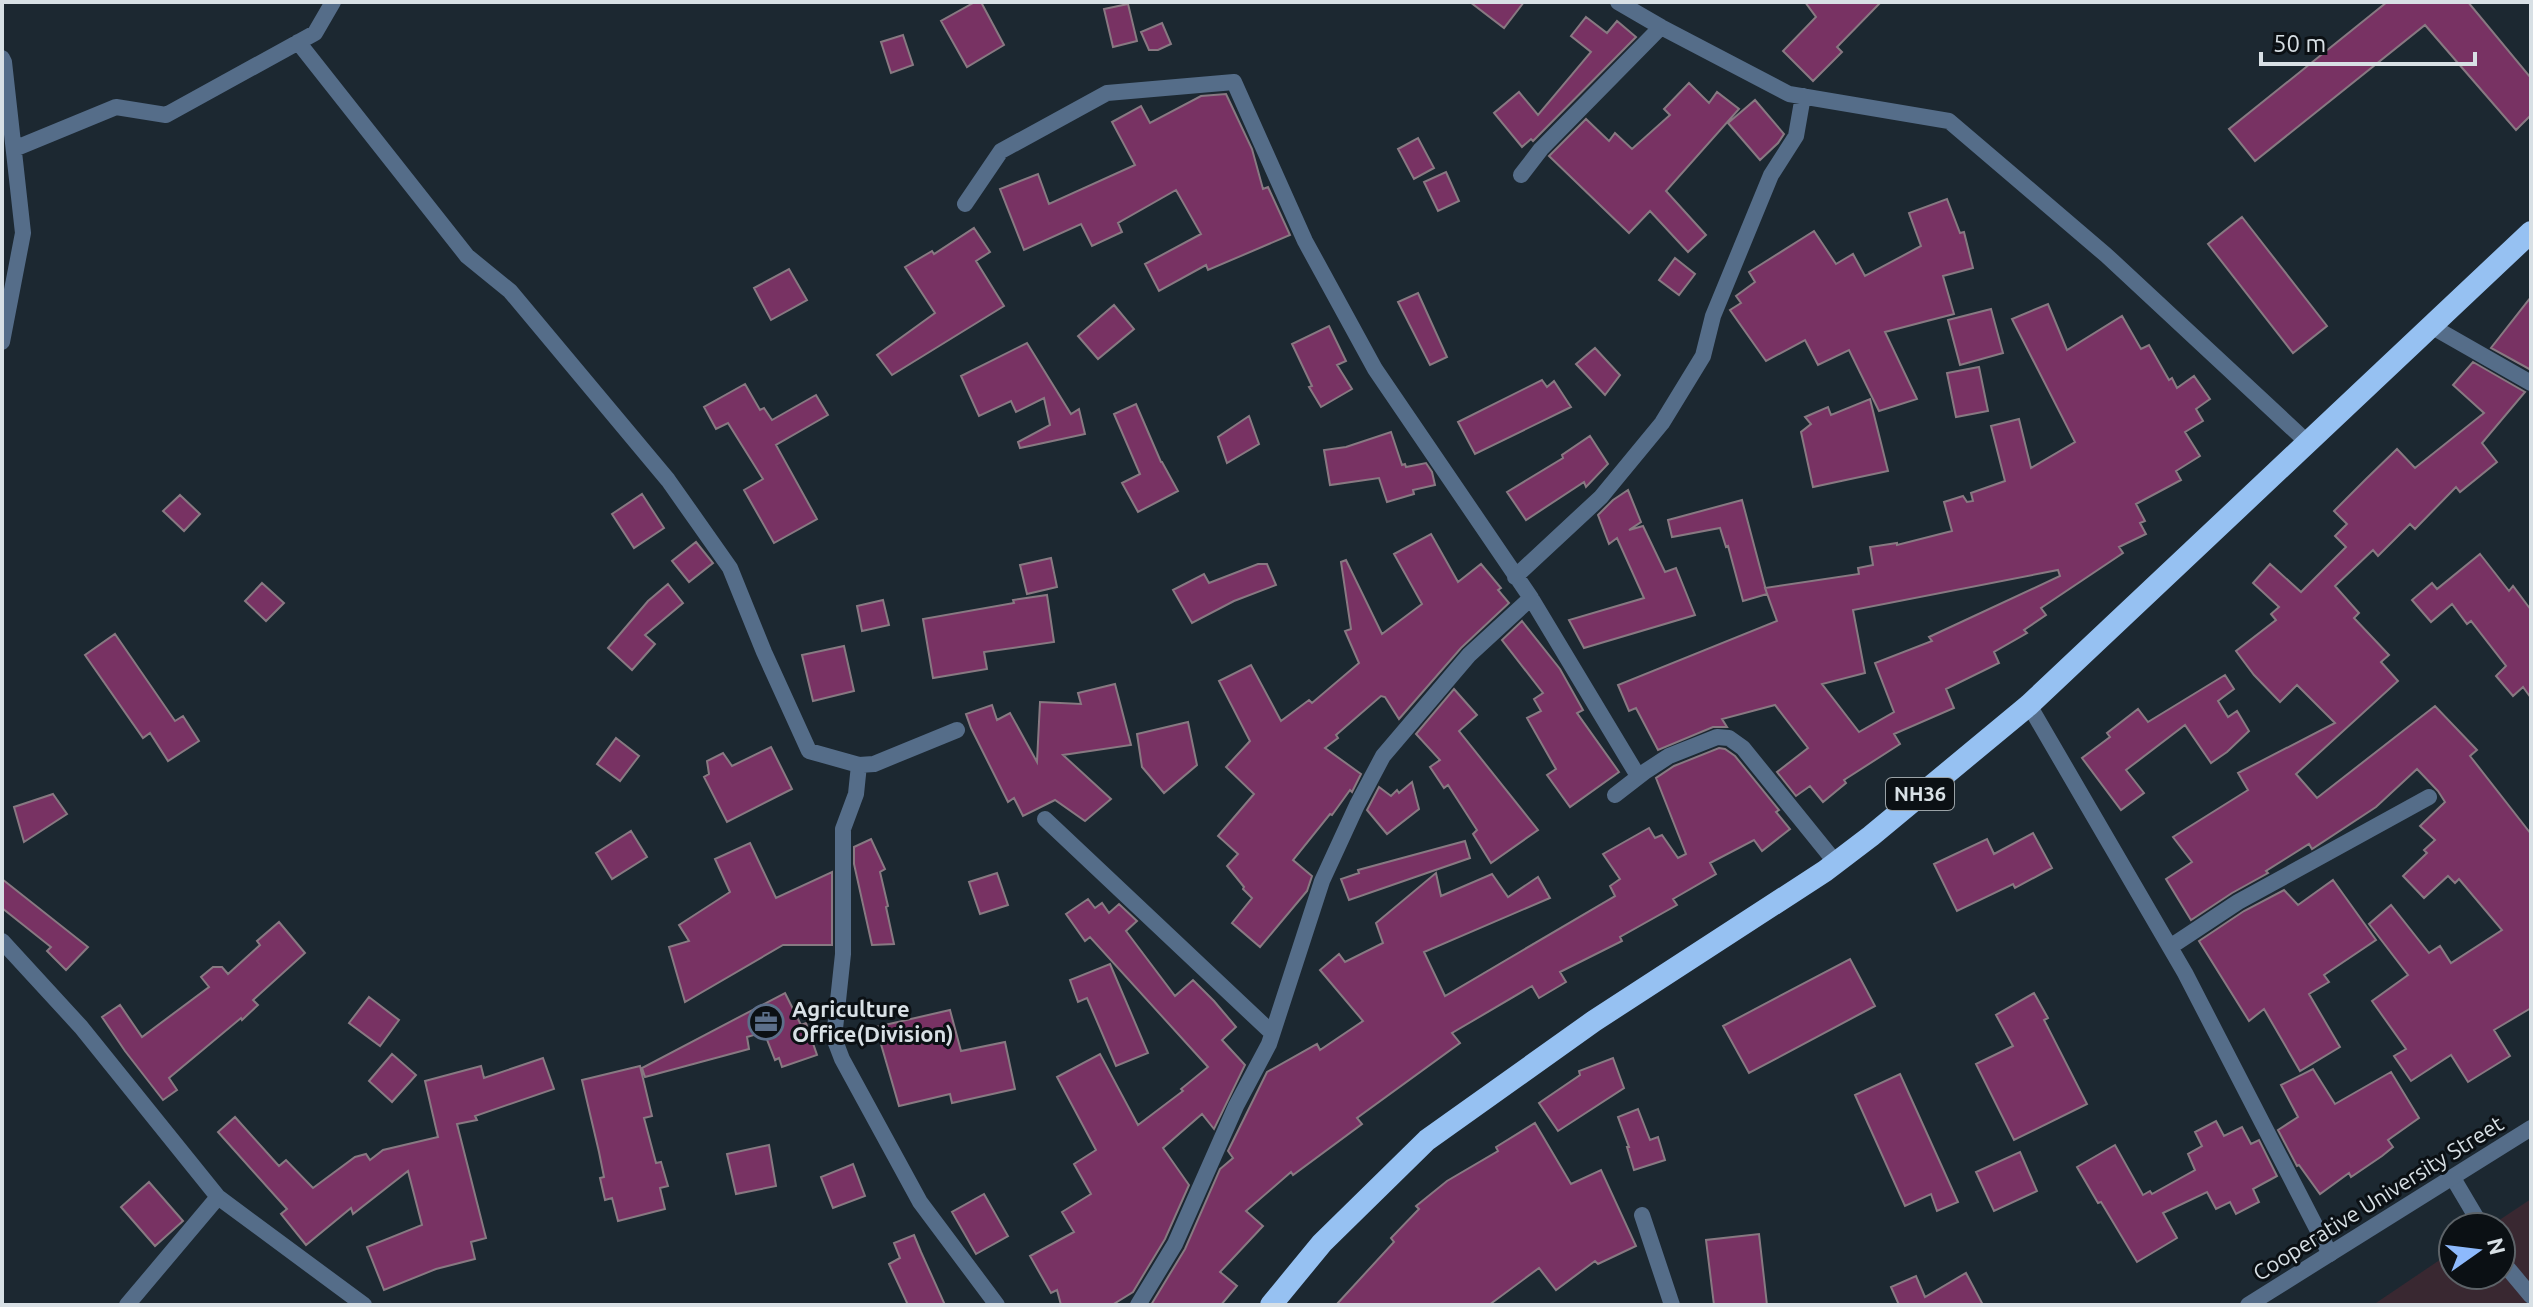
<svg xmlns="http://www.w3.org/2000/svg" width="2533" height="1307" font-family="Ubuntu,sans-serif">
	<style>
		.industrial { fill: #392831 }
		.building { fill: #783263; stroke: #887982; stroke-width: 2; fill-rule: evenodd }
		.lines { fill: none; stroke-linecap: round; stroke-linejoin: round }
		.minor { stroke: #556d89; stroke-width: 16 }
		.tertiary { stroke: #556d89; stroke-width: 16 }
		.trunk { stroke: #96c1f2; stroke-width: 22 }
		.labels { text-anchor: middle; stroke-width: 6; stroke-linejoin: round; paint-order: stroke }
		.shield { fill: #0b1014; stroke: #9aa2a6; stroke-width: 2 }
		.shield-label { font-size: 20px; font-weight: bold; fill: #d8e0e5 }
		.poi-label { font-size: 22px; font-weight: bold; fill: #d8e0e5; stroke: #0b1014; text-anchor: start }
		.street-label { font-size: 22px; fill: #d8e0e5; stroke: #0b1014 }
	</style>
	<rect width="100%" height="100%" fill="#1c2831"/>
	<path class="industrial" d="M2531 1199V1305H2373L2453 1251V1275H2501V1227H2489Z"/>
	<path class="building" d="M975 2H981L1004 45 967 67 941 21Z
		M1470 2H1524L1504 28Z
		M1805 2H1881L1837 47 1842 52 1813 81 1783 51 1816 17Z
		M2387 2H2468L2531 78V115L2516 130 2425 25 2255 161 2229 129Z
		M1128 4 1137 41 1113 47 1104 9Z
		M1586 17 1607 33 1617 21 1636 37 1533 141 1531 139 1522 147 1494 113 1519 92 1538 115 1591 52 1571 36Z
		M1162 23 1171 44 1158 50H1149L1141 32Z
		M903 35 913 65 891 73 881 42Z
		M1689 83 1709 103 1717 92 1739 109 1666 191 1706 235 1688 252 1650 211 1629 233 1549 156 1586 119 1609 141 1615 133 1632 149 1670 115 1664 109Z
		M1226 94 1252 149 1263 189 1268 187 1290 235 1208 270 1206 265 1159 291 1145 264 1201 234 1176 190 1118 223 1122 232 1092 246 1081 224 1024 250 1000 189 1038 174 1049 204 1135 165 1112 122 1141 106 1150 123 1201 96Z
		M1755 100 1784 134 1778 143 1760 160 1728 123Z
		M1418 138 1434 168 1414 179 1398 149Z
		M1446 172 1459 201 1438 211 1424 182Z
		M1947 199 1960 233 1964 232 1973 268 1943 276 1954 314 1885 332 1917 399 1879 411 1849 350 1818 365 1805 340 1766 361 1730 310 1741 303 1736 296 1755 282 1749 272 1814 231 1836 264 1853 254 1865 276 1921 246 1909 213Z
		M2242 217 2327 326 2293 353 2208 244Z
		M974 228 990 252 976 261 1004 306 892 375 877 355 935 313 905 267 932 251 934 254Z
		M1675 258 1695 274 1679 295 1659 280Z
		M789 269 807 300 771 320 754 288Z
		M1418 293 1447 357 1430 365 1398 302Z
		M2531 297V370L2491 348Z
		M2048 304 2067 350 2122 316 2141 349 2149 345 2169 380 2172 378 2177 388 2194 376 2210 399 2196 409 2203 421 2185 432 2200 456 2176 471 2181 480 2136 504 2145 521 2140 523 2146 534 2119 547 2123 553 2041 608 2046 615 2024 630 2027 633 1994 652 1999 663 1946 689 1954 708 1894 734 1900 744 1844 780 1846 783 1823 802 1810 786 1796 796 1777 772 1808 748 1775 705 1722 719 1727 727H1713L1658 750 1636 708 1629 711 1618 685 1777 621 1765 588 1859 574 1858 568 1873 565 1870 547 1897 543V545L1952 531 1944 502 1963 496 1967 502 1973 501 1971 493 2005 481 1991 426 2019 419 2031 468 2075 442 2012 319ZM2058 570 2060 576 1929 637 1932 641 1875 663 1894 712 1859 732 1822 684 1865 673 1853 610Z
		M1114 305 1134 329 1098 359 1078 336Z
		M1991 309 2003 353 1960 365 1948 320Z
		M1329 326 1346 361 1337 365 1352 389 1321 407 1309 387 1312 386 1292 344Z
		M1027 343 1071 414 1079 409 1085 434 1020 448 1018 442 1050 425 1044 398 1016 412 1011 401 979 416 961 376Z
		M1595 348 1620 375 1605 395 1576 364Z
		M2473 362 2525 392 2482 443 2497 462 2460 492 2456 487 2415 529 2410 524 2378 556 2373 550 2335 586 2359 613 2354 618 2389 655 2381 662 2398 681 2296 774 2317 798 2435 706 2477 750 2470 756 2531 834V1008L2494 1030 2510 1056 2468 1082 2451 1055 2411 1081 2394 1056 2406 1049 2372 1001 2408 975 2369 924 2391 905 2429 953 2440 946 2451 963 2502 930 2459 879 2455 883 2448 876 2424 898 2403 876 2427 853 2424 850 2435 840 2420 826 2445 802 2438 791 2417 769 2376 807 2312 849 2309 844 2266 871 2268 873 2232 893 2191 920 2166 879 2192 862 2173 837 2248 790 2238 773 2335 723 2297 685 2280 702 2254 675 2236 651 2276 620 2271 614 2279 607 2253 583 2270 564 2301 592 2346 547 2335 536 2347 524 2334 511 2366 479 2397 449 2415 468 2484 413 2453 385Z
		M1979 367 1988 411 1956 417 1947 373Z
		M1542 380 1547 387 1554 381 1571 407 1475 454 1458 422Z
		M745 384 760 410 764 408 772 420 816 395 828 415 776 445 817 519 774 543 744 490 763 479 728 423 716 429 704 407Z
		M1870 399 1888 471 1813 487 1801 432 1811 424 1805 417 1828 407 1831 415Z
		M1136 404 1161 462H1162L1178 491 1138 512 1122 483 1140 474 1114 414Z
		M1249 416 1259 444 1227 463 1218 437Z
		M1391 432 1402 465 1405 464 1406 467 1426 463 1432 472 1435 485 1413 490 1414 494 1387 502 1379 478 1330 485 1324 450 1346 447Z
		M1590 436 1608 464 1586 487 1584 482 1526 520 1507 492 1563 458 1562 455Z
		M1628 490 1641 522 1629 530 1643 526 1665 572 1676 568 1695 615 1584 648 1569 620 1644 598 1617 538 1609 544 1598 515 1613 500Z
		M642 494 664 528 634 548 612 514Z
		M180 495 200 514 184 531 163 511Z
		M1742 500 1767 594 1743 601 1728 546 1726 547 1720 528 1672 537 1668 520Z
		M1431 534 1458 582 1481 564 1501 588 1498 590 1509 603 1461 648 1399 719 1385 697 1381 696 1336 735 1338 738 1325 748 1361 774 1352 792 1350 790 1332 815 1330 814 1293 860 1312 876 1307 891 1260 947 1232 923 1252 898 1243 889 1244 887 1227 866 1238 854 1218 836 1254 794 1226 767 1250 741 1219 681 1251 665 1281 721 1309 700 1312 703 1359 663 1345 631 1351 629 1341 562 1346 560 1382 634 1422 604 1394 554Z
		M696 542 713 563 689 582 672 561Z
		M2480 554 2509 591 2513 586 2531 610V698L2523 687 2513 696 2496 676 2506 666 2471 621 2467 624 2452 604 2431 622 2412 600 2432 583 2437 589Z
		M1051 558 1057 587 1027 594 1020 565Z
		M1258 564H1267L1276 585 1234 601 1192 623 1173 590 1204 574 1209 583Z
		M262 583 284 603 266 621 245 601Z
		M668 584 683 603 645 635 655 644 632 670 608 648 648 601Z
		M1047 595 1054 642 984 652 987 669 933 678 923 619 1014 603 1013 600Z
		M883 600 889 625 862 631 857 606Z
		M1522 621 1560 669 1583 710 1577 713 1619 772 1570 807 1547 775 1556 769 1527 718 1541 711 1534 699 1543 693 1502 640Z
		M115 634 175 721 183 716 199 741 168 761 150 733 143 738 85 655Z
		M844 646 854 691 813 701 802 655Z
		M2225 675 2234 689 2218 701 2228 717 2237 711 2249 731 2227 752 2211 763 2185 725 2126 770 2144 793 2121 810 2082 758 2110 737 2107 733 2138 709 2148 722Z
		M1115 684 1131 745 1063 755 1111 799 1085 821 1055 800 1023 816 1014 798 1008 802 971 728 966 714 992 705 997 720 1010 713 1037 762 1040 702 1081 704 1078 693Z
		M1454 689 1477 715 1459 731 1538 830 1491 863 1473 834 1477 830 1448 785 1444 788 1430 767 1440 760 1416 734Z
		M1188 722 1197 765 1164 793 1142 767 1137 734Z
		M616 738 639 756 620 781 597 764Z
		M771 747 792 789 727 822 704 777 709 774 707 761 723 753 732 766Z
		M1719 748 1725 749 1735 756 1779 810 1776 812 1790 829 1762 851 1754 840 1710 863 1716 874 1673 899 1677 905 1620 937 1622 941 1560 972 1566 982 1539 998 1532 986 1452 1033 1460 1043 1357 1118 1362 1124 1293 1175 1291 1172 1246 1211 1263 1226 1220 1272 1237 1286 1221 1305H1151L1185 1249 1220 1169 1233 1158 1228 1151 1267 1072 1317 1044 1320 1050 1363 1021 1320 970 1339 954 1345 962 1383 943 1376 923 1436 873 1441 896 1492 874 1508 897 1538 877 1550 898 1424 952 1445 996 1615 896 1610 886 1620 879 1603 854 1649 828 1655 838 1662 835 1678 858 1686 854 1656 778 1674 766Z
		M1412 782 1419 809 1387 834 1367 810 1379 787 1391 796 1397 790 1399 793Z
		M53 794 67 814 24 842 14 807Z
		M631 831 647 857 612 879 596 853Z
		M2033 833 2052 868 2015 888 2013 884 1957 911 1934 864 1987 839 1994 854Z
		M871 839 885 869 880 872 888 906 886 907 894 944 872 945 854 864V847Z
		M1465 841 1470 858 1349 900 1341 879 1359 873 1358 870Z
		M750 843 776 898 832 872V945H783L685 1002 669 947 689 941 679 925 730 892 715 859Z
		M997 873 1008 905 980 914 969 882Z
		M2 879 88 947 66 970 47 951 51 947 2 908Z
		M2333 880 2376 940 2324 975 2329 982 2309 994 2340 1047 2300 1071 2264 1009 2249 1021 2199 941 2244 911 2284 890 2298 905Z
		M1088 899 1095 908 1102 903 1109 913 1119 904 1137 921 1126 931 1175 996 1193 980 1214 1001 1236 1027 1222 1040 1245 1065 1214 1129 1202 1114 1163 1148 1189 1185 1165 1239 1133 1292 1112 1305H1061L1057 1290 1051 1293 1030 1256 1074 1232 1062 1212 1091 1194 1074 1164 1096 1150 1057 1077 1100 1054 1138 1125 1183 1091 1181 1089 1208 1067 1090 937 1085 941 1066 914Z
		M279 922 305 953 253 1000 258 1005 242 1020 241 1018 169 1078 177 1090 163 1100 125 1051 102 1017 120 1005 142 1037 209 987 201 977 213 967H222L228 974 260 945 257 941Z
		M1850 959 1875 1006 1749 1073 1723 1026Z
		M1110 964 1148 1053 1116 1066 1087 998 1078 1002 1070 980Z
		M785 993 801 1025 806 1023 817 1055 782 1067 779 1058 775 1060 764 1032 747 1037 749 1049 645 1077 642 1068Z
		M2034 993 2048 1018 2044 1020 2087 1104 2014 1140 1976 1064 2013 1046 1996 1015Z
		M369 997 399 1020 380 1046 349 1023Z
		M950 1010 961 1051 1005 1042 1015 1089 952 1103 950 1094 899 1106 876 1027Z
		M392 1054 416 1075 392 1102 369 1081Z
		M543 1058 554 1089 475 1116 477 1120 457 1124 486 1238 471 1242 475 1259 436 1269 384 1290 367 1247 422 1225 408 1171 353 1214 351 1208 306 1245 281 1214 287 1209 218 1132 235 1117 279 1166 286 1160 313 1188 355 1157 366 1154 370 1160 383 1150 438 1137 425 1081 481 1066 484 1078Z
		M1613 1058 1624 1088 1558 1131 1539 1103 1580 1075 1579 1071Z
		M640 1066 652 1116 644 1118 656 1163 661 1162 668 1186 660 1188 665 1209 618 1221 612 1198 605 1200 600 1178 604 1177 599 1152 582 1080Z
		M2313 1069 2335 1104 2391 1072 2419 1118 2388 1140 2393 1147 2382 1156 2351 1177 2349 1173 2320 1194 2299 1165 2297 1166 2278 1130 2298 1117 2281 1085Z
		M1900 1074 1958 1202 1937 1211 1931 1194 1905 1206 1855 1095Z
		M1638 1109 1650 1140 1658 1137 1665 1160 1634 1170 1627 1147H1629L1618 1117Z
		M2216 1121 2224 1136 2242 1127 2251 1144 2259 1140 2277 1176 2253 1189 2259 1202 2236 1214 2230 1202 2216 1209 2207 1192 2163 1213 2177 1238 2137 1262 2101 1202 2098 1203 2077 1167 2115 1145 2143 1195 2150 1191 2152 1194 2195 1170 2188 1154 2202 1146 2195 1132Z
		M1535 1123 1571 1184 1601 1170 1636 1246 1598 1264 1595 1261 1556 1290 1539 1268 1489 1305H1336L1394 1242 1391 1238 1419 1209 1416 1206 1447 1181 1498 1151 1496 1147Z
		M769 1145 776 1186 736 1194 727 1154Z
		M2020 1152 2037 1191 1994 1211 1976 1172Z
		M853 1164 865 1196 833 1208 821 1177Z
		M149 1182 183 1221 155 1246 121 1207Z
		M984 1194 1008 1236 976 1254 952 1212Z
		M1759 1234 1767 1305H1714L1706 1240Z
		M914 1235 921 1252 945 1305H908L889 1264 900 1258 894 1243Z
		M1966 1273 1983 1305H1899L1891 1287 1916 1276 1925 1297Z"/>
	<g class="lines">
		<path class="minor" d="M1618 2 1661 27 1789 94 1949 121 2106 255 2306 441
			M298 42 467 256 510 291 668 480 730 568 764 652 809 751 859 765
			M2 58 4 62 23 233 2 342
			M14 149 116 107 166 115 315 33 333 2
			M1521 175 1541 149 1661 27
			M965 204 1001 151 1107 93 1234 82 1305 241 1375 369 1531 598 1638 776
			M2431 326 2531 383
			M1515 577 1601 497 1662 423 1703 356 1713 316 1771 175 1796 136 1803 96
			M2029 705 2185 973 2330 1254
			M957 730 874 764 859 765 856 794 843 829V954L834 1038 842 1059 920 1202 997 1305
			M1615 795 1646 771 1669 756 1717 737 1729 738 1743 748 1836 863
			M1045 819 1272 1033
			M2 941 81 1027 218 1197 364 1305
			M2170 947 2238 902 2429 797
			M2453 1178 2482 1227
			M1642 1215 1672 1305
			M2501 1260 2531 1296
			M127 1305 218 1197
			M1138 1305 1175 1244 1236 1106 1269 1044 1322 881 1357 805 1383 756 1469 655 1531 598"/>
		<path class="tertiary" d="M2248 1305 2531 1128"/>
		<path class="trunk" d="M1271 1305 1322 1243 1427 1140 1594 1021 1825 871 1871 836 2029 705 2531 232"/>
	</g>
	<defs>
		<symbol id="office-ring" viewBox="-11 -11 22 22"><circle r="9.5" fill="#0b1014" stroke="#5c6f8a" stroke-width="1.5"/><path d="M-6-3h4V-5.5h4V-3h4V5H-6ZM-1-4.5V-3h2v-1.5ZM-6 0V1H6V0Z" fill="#5c6f8a"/></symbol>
	</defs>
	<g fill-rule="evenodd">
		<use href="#office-ring" x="746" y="1002" width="40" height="40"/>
	</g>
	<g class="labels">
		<rect class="shield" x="1886" y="778" width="68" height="32" rx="6"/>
		<g class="shield-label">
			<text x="1920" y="801">NH36</text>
		</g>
		<g class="poi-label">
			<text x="792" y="1017">Agriculture<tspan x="792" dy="25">Office(Division)</tspan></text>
		</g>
		<g class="street-label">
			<text transform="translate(2378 1198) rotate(-32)" y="8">Cooperative University Street</text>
		</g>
	</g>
	<rect width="2533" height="1307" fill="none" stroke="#d8e0e5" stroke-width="8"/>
	<g transform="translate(2477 1251) rotate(76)"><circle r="38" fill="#0b1014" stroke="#5d6368" stroke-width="2"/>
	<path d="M0-6L14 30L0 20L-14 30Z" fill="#8db9fc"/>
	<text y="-12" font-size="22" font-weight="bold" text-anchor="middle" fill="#d8e0e5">N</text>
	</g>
	<path d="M2261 52v12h214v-12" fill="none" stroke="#d8e0e5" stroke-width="4"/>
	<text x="2273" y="52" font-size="24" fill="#d8e0e5" stroke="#0b1014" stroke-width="6" paint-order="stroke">50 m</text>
</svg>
